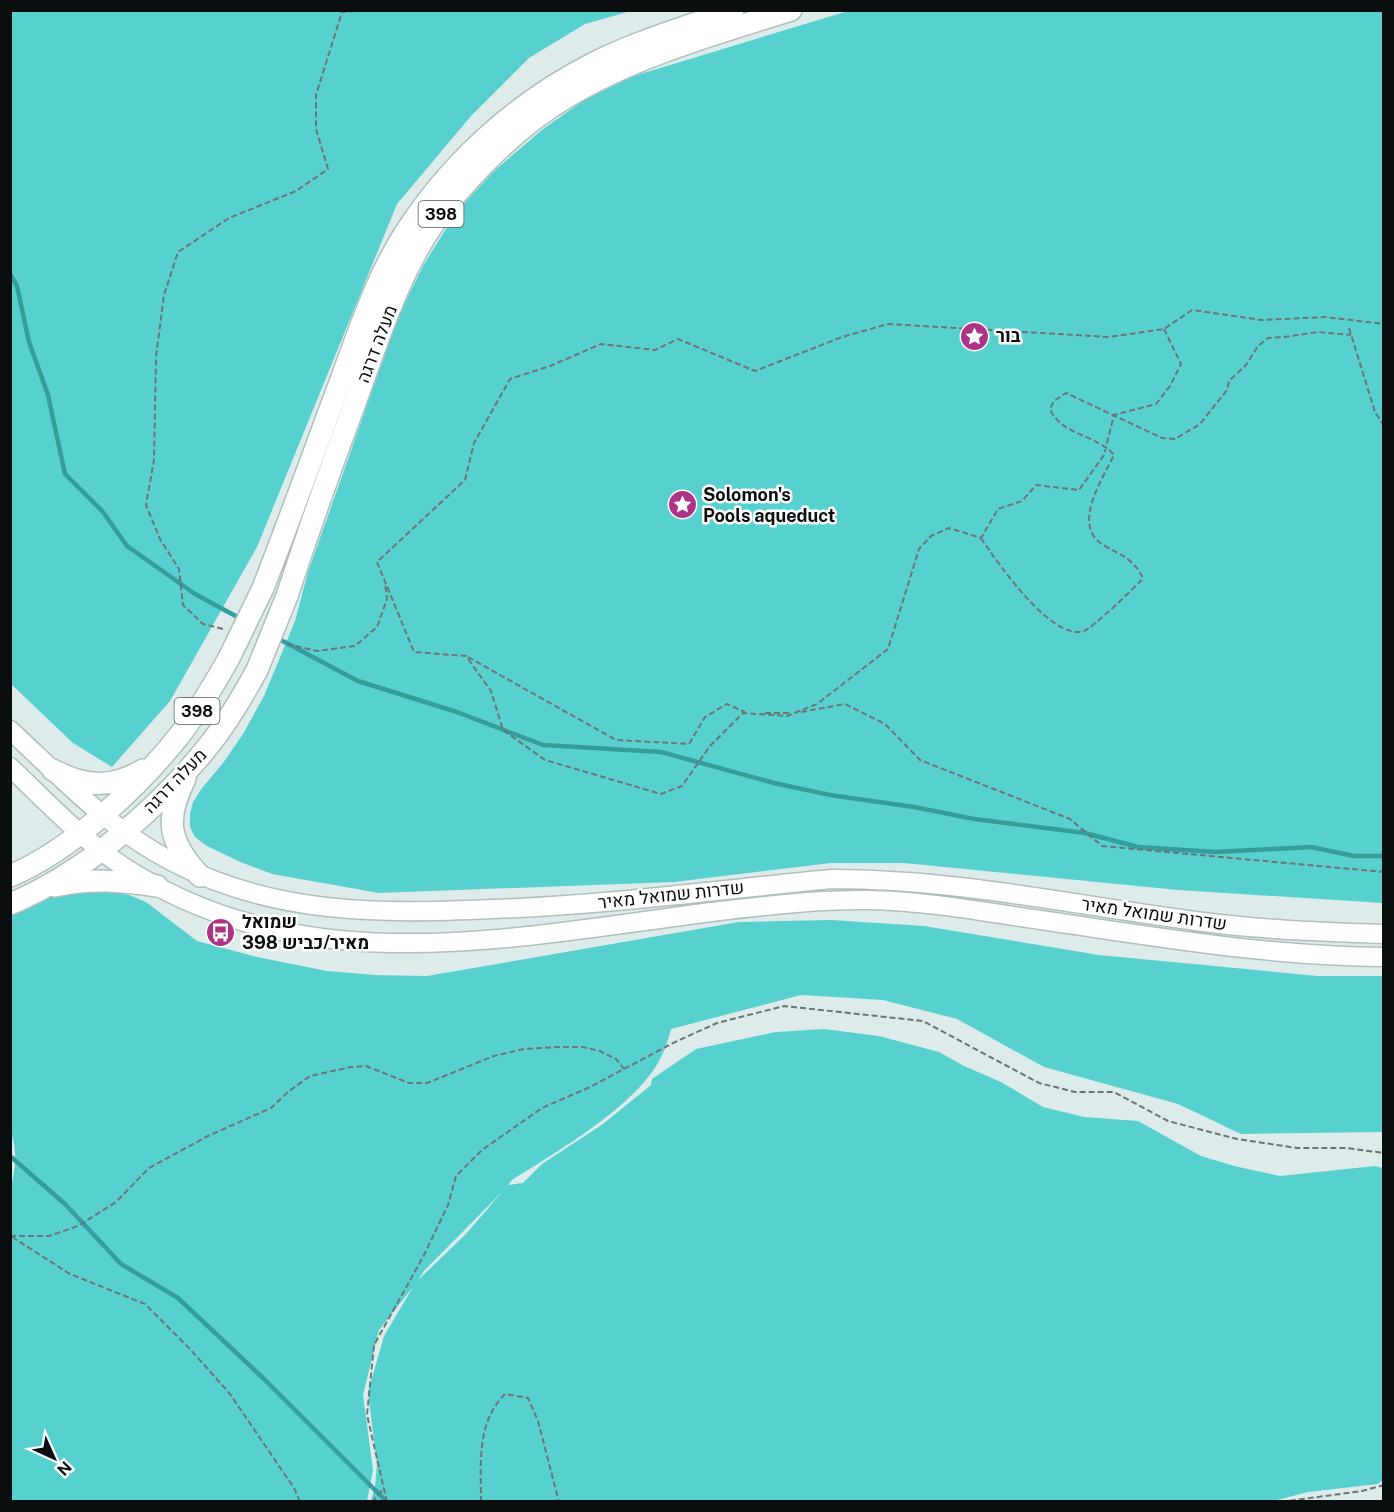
<svg xmlns="http://www.w3.org/2000/svg" width="1394" height="1512" font-family="'Public Sans',Heebo,sans-serif">
	<style>
		.green { fill: #57d1cf; fill-rule: evenodd }
		.lines { fill: none; stroke-linecap: round; stroke-linejoin: round }
		.stream { stroke: #359d9b; stroke-width: 4.5 }
		.secondary-casing { stroke: #b1bebe; stroke-width: 21 }
		.primary-casing { stroke: #b1bebe; stroke-width: 24 }
		.path { stroke: #6c7575; stroke-width: 2; stroke-dasharray: 6 3; stroke-linecap: butt }
		.secondary { stroke: #fff; stroke-width: 18 }
		.primary { stroke: #fff; stroke-width: 21 }
		.primary-bridge-casing { stroke: #b1bebe; stroke-width: 24; stroke-linecap: butt }
		.primary-bridge { stroke: #fff; stroke-width: 21 }
		.labels { text-anchor: middle; stroke-width: 5; stroke-linejoin: round; paint-order: stroke }
		.shield { fill: #fff; stroke: #545656; stroke-width: 1.5 }
		.shield-label { font-size: 16px; font-weight: bold; fill: #0a0e0e }
		.poi-label { font-size: 18px; font-weight: bold; fill: #0a0e0e; stroke: #fff; text-anchor: start }
		.street-label { font-size: 18px; fill: #0a0e0e; stroke: #fff }
	</style>
	<rect width="100%" height="100%" fill="#ddebea"/>
	<path class="green" d="M10 11H631L585 24 529 58 471 116 397 204 257 547 170 701 112 767 73 743 11 684Z
		M848 11H1383V903L1178 890 904 863H831L674 882 379 893 272 874 238 861 207 846 195 837 190 827V814L193 802 202 788 223 763 243 734 264 696 295 621 308 572 399 315 424 264 458 210 494 171 543 129 586 99 634 76Z
		M110 892 129 895 146 902 197 941 257 957 327 971 374 975 427 976 739 922 831 920 924 926 1099 955 1318 976H1383V1132L1241 1134 1178 1104 1044 1067 957 1019 883 1000 801 995 671 1029C669 1037 666 1047 662 1055 640 1104 558 1151 512 1180L508 1185 523 1183 542 1164 603 1124 651 1085 652 1079 696 1049 776 1032 824 1029 879 1036 939 1052 964 1066 1001 1082 1043 1107 1084 1117 1138 1121 1201 1156 1234 1166 1280 1176 1375 1166 1383 1168V1480L1378 1484 1308 1492 1269 1502 371 1501 375 1487 377 1465 368 1392 384 1336 413 1287 379 1330 363 1395 373 1470 367 1501H11L10 1192C15 1171 18 1153 11 1132V912L51 894ZM503 1191 465 1235 418 1280 424 1271Z"/>
	<g class="lines">
		<path class="stream" d="M10 274 17 286 29 342 48 395 65 474 103 512 127 546 195 594 243 620
			M277 638 358 681 457 712 543 745 661 752 774 783 830 795 914 807 974 819 1085 833 1138 847 1215 852 1311 847 1354 856H1384
			M10 1156 65 1204 121 1264 178 1298 262 1377 387 1502"/>
		<defs>
			<path id="secondary" d="M10 730C61 777 109 829 171 861 274 915 380 914 493 909 606 905 718 890 831 879 959 879 1084 907 1211 923 1268 930 1326 932 1384 934
				M10 767C47 802 82 840 124 867 307 985 511 937 712 912 764 906 817 899 869 900 927 901 984 912 1041 920 1154 937 1268 956 1384 957"/>
			<path id="primary" d="M263 588C290 519 315 449 341 380 360 328 378 273 409 227 455 158 519 101 594 63 638 41 687 27 733 10
				M287 596C308 532 331 467 355 403 373 354 389 303 414 256 444 198 511 130 567 97 635 56 715 34 791 10
				M53 770C85 787 111 789 143 770
				M185 779C164 820 169 843 200 876
				M10 876C72 850 142 784 182 732 200 708 215 683 229 658
				M55 886C90 878 122 881 157 886
				M10 904C85 873 160 807 210 744 228 721 243 696 257 670"/>
		</defs>
		<use href="#secondary" class="secondary-casing"/>
		<use href="#primary" class="primary-casing"/>
		<path class="path" d="M1349 328 1375 412 1384 426
			M1164 329 1181 364 1170 386 1156 404 1114 415 1104 455 1079 490 1036 485 1022 501 998 509 981 538 949 528 931 536 919 549 888 649 817 704 787 716 743 713 710 746 682 786 661 794 545 760 503 730 491 691 466 656 414 652 377 562 465 480 474 443 510 379 550 366 601 344 655 350 678 339 755 371 842 337 888 324 1109 337 1164 329 1192 310 1262 320 1326 317 1384 324
			M981 538C997 562 1052 642 1084 631 1091 629 1137 586 1143 578 1133 559 1123 556 1105 546 1070 527 1102 480 1114 455 1096 434 1062 436 1050 409L1054 401 1066 393 1162 438 1175 439 1200 424 1227 390 1229 381 1246 365 1258 346 1268 338 1284 337 1318 332 1351 335
			M223 629 203 624 183 605 179 569 160 539 146 505 154 460 156 357 164 295 178 252 229 218 296 191 328 169 316 129V95L342 12 367 10
			M287 644 317 651 355 646 377 627 387 599 385 583
			M468 657 616 740 689 744 705 717 727 704 745 712
			M801 712 845 704 885 724 920 760 1070 819 1102 846 1384 872
			M765 713H792
			M10 1236H49L78 1226 116 1202 149 1168 208 1136 271 1108 289 1091 310 1076 351 1067 366 1066 409 1083H427L494 1056 524 1049 560 1047H583L600 1051 616 1059 624 1069
			M12 1237 70 1274 145 1304 190 1349 230 1394 294 1488 300 1502
			M372 1502 384 1488
			M387 1502 367 1415 374 1345 423 1257 448 1205 456 1176 482 1150 542 1108 590 1087 673 1043 717 1023 784 1006 923 1021 1039 1083 1075 1092H1114L1168 1121 1237 1139 1297 1148H1346L1384 1153
			M481 1502C481 1464 476 1423 505 1394L528 1398 538 1421 559 1502
			M1281 1502 1362 1491 1384 1485"/>
		<use href="#secondary" class="secondary"/>
		<use href="#primary" class="primary"/>
		<defs>
			<path id="primary-bridge" d="M229 658 263 588
				M257 670 287 596"/>
		</defs>
		<use href="#primary-bridge" class="primary-bridge-casing"/>
		<use href="#primary-bridge" class="primary-bridge"/>
	</g>
	<defs>
		<symbol id="sight-disc" viewBox="-11 -11 22 22"><circle r="9.5" fill="#ad3386" stroke="#fff"/><path d="M0-6L1.8-2.2L6-1.7L2.9 1.2L3.7 5.4L0 3.3L-3.7 5.4L-2.9 1.2L-6-1.7L-1.8-2.2Z" fill="#fff"/></symbol>
		<symbol id="bus-disc" viewBox="-11 -11 22 22"><circle r="9.5" fill="#ad3386" stroke="#fff"/><path d="M-5-6H5V4H4V6H2V4H-2V6H-4V4H-5ZM-3.5-4V0h7V-4ZM-3.5 1.2v1.5H-2V1.2ZM2 1.2v1.5H3.5V1.2Z" fill="#fff"/></symbol>
	</defs>
	<g fill-rule="evenodd">
		<use href="#sight-disc" x="958" y="320" width="33" height="33"/>
		<use href="#sight-disc" x="666" y="488" width="33" height="33"/>
		<use href="#bus-disc" x="204" y="916" width="33" height="33"/>
	</g>
	<g class="labels">
		<g class="shield">
			<rect x="418.5" y="201" width="45" height="26" rx="4.5"/>
			<rect x="174.5" y="698" width="45" height="26" rx="4.5"/>
		</g>
		<g class="shield-label">
			<text x="441" y="220">398</text>
			<text x="197" y="717">398</text>
		</g>
		<g class="poi-label">
			<text x="996" y="342">בור</text>
			<text x="703" y="501">Solomon's<tspan x="703" dy="21">Pools aqueduct</tspan></text>
			<text x="242" y="928">שמואל<tspan x="242" dy="21">מאיר/כביש 398</tspan></text>
		</g>
		<g class="street-label">
			<text transform="translate(377 344) rotate(-69)" y="6">מעלה דרגה</text>
			<text transform="translate(175 781) rotate(-46)" y="6">מעלה דרגה</text>
			<text transform="translate(671 895) rotate(-6)" y="6">שדרות שמואל מאיר</text>
			<text transform="translate(1154 914) rotate(8)" y="6">שדרות שמואל מאיר</text>
		</g>
	</g>
	<rect width="1394" height="1512" fill="none" stroke="#0a0e0e" stroke-width="24"/>
	<g transform="translate(54 1458) rotate(135)" stroke="#ffffff" stroke-width="4.5" paint-order="stroke">
	<path d="M0-4.5L10 22L0 15L-10 22Z" fill="#0a0e0e"/>
	<text y="-9" font-size="16" font-weight="bold" text-anchor="middle" fill="#0a0e0e">N</text>
	</g>
</svg>
